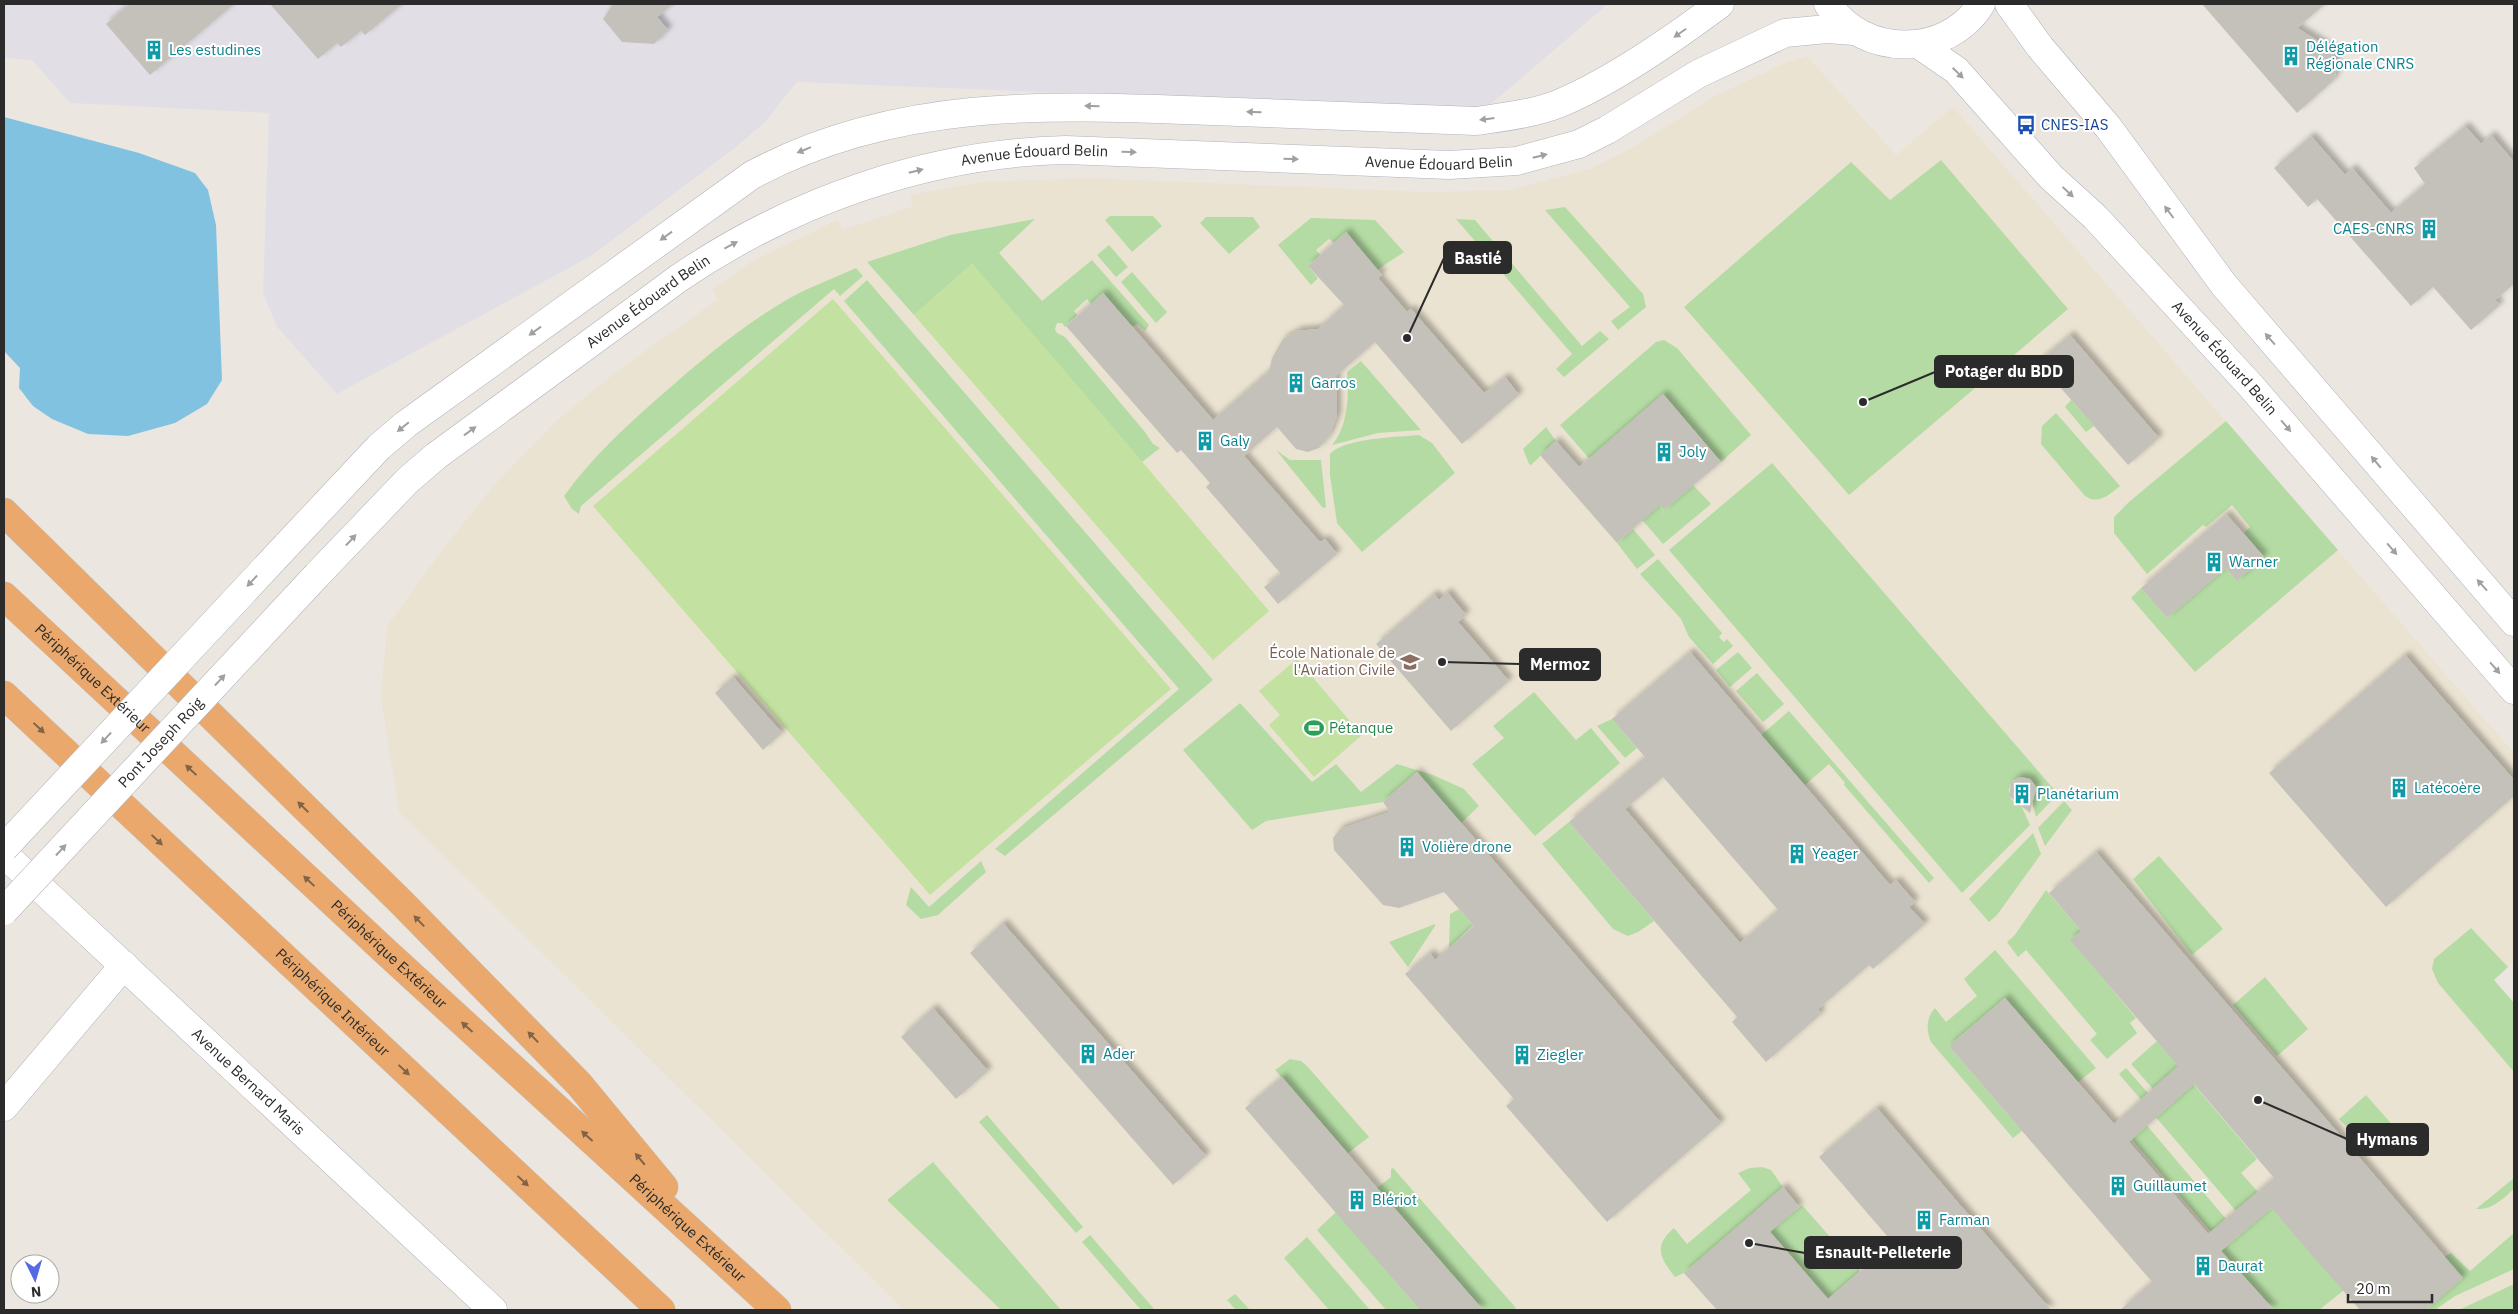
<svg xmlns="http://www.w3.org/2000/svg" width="2518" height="1314" font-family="'IBM Plex Sans',sans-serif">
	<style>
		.industrial { fill: #e1dfe5 }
		.education { fill: #ebe3d1 }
		.green { fill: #b4dba3 }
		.pitch { fill: #c3e1a0 }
		.water { fill: #80c2e0 }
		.building { fill: #c4c1bb; fill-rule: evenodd; filter: url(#shadow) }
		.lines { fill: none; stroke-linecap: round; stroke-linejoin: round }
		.minor-casing { stroke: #b0b1ba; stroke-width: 29 }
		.highway-casing { stroke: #c4c4c4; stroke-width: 29 }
		.minor { stroke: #fff; stroke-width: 28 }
		.highway { stroke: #eaa86c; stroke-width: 28 }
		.minor-bridge-casing { stroke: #b0b1ba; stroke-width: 29; stroke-linecap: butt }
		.minor-bridge { stroke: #fff; stroke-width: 28 }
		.oneway { fill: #a0a0a0 }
		.oneway2 { fill: #816348 }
		.labels { text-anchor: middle; stroke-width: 4; stroke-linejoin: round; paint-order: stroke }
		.culture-label { font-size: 15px; fill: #0d838f; stroke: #fff; text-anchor: start }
		.transit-label { font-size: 15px; fill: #164399; stroke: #fff; text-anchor: start }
		.street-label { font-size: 15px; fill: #2b2b2b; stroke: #fff }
		.education-label { font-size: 15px; fill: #785e54; stroke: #fff; text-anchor: end }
		.leisure-label { font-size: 15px; fill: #27864d; stroke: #fff; text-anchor: start }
		.leader { fill: none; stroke: #2b2b2b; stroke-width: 2 }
		.callout-dot { fill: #2b2b2b; stroke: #fff; stroke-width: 2 }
		.callout { fill: #2b2b2b; stroke: #2b2b2b; stroke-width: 2 }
		.callout-label { font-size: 16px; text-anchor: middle; font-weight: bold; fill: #fff }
	</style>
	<defs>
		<filter id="shadow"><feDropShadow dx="4.5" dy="-4.5" stdDeviation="2.5" flood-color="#0004"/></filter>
	</defs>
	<rect width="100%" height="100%" fill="#ebe7e0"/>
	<path class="industrial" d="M4 4H1608L1484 110 797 82 764 123 736 147 591 256 337 394 277 327 263 293 269 113 70 103 32 60 4 58Z"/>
	<path class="education" d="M1807 56 1896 155 1953 107 2514 753V961L2494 980 2514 1003V1310H904L399 812 381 698 387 626 440 553 494 485 556 421 617 371 717 300 712 289 754 260 838 220 842 230 913 206 910 195 982 182 1086 178 1428 192 1511 190 1592 168 1632 148 1713 97 1785 63Z"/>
	<path class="green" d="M1941 160 2068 309 1849 495 1684 307 1851 162 1890 200Z
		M1565 207 1643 294 1646 307 1618 330 1611 321 1630 307 1545 210Z
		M1110 216H1153L1162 226 1132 252 1105 220Z
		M1206 217H1253L1260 227 1229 254 1200 223Z
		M1311 218 1375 220 1404 252 1377 270 1346 232 1334 243 1329 239 1316 250 1320 255 1308 266 1318 278 1311 285 1278 245Z
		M1035 219 999 253 1042 301 1092 260 1149 325 1145 331 1138 324 1132 327 1103 293 1091 304 1087 299 1074 311 1077 315 1065 327 1062 323H1057L1055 329 1057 333 1065 337 1145 432 1153 444 1160 448 1142 462 972 264 914 315 867 262 950 235Z
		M1456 219 1475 220 1582 346 1600 331 1609 339 1564 377 1556 369 1572 354Z
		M1109 245 1128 267 1116 277 1097 255Z
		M856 268 863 276 840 296 834 289 581 506 579 514 572 509 564 496C593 456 628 424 665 392 702 359 741 327 783 302 806 288 832 279 856 268Z
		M1132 272 1167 312 1156 323 1121 282Z
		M867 280 1213 680 1005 856 995 849 1179 689 844 301Z
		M1664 340 1677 348 1751 435 1721 462 1663 394 1607 443 1664 510 1693 485 1711 504 1663 544 1560 425 1656 342Z
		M1361 361 1421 430 1378 433 1332 445C1348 426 1349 396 1347 372Z
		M2071 400 2094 426 2086 432 2065 407Z
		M2056 413 2120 486C2109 495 2098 505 2085 496L2041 444 2042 426Z
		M2226 421 2338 550 2195 672 2131 598 2141 588 2167 618 2226 568 2237 580 2264 557 2244 533 2250 527 2232 505 2206 527 2203 525 2147 574 2114 533V517L2129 502Z
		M1546 427 1556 441 1531 465 1529 464 1523 449Z
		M1419 435 1432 443 1455 473 1362 552 1337 523 1330 475V454C1344 438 1398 437 1419 435Z
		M1276 450 1290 460H1321L1326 507 1323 508Z
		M1772 463 2058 794 2036 817 2032 801 2036 792 2034 783 2025 777 2014 780C2005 789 2008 802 2021 805L2030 825 1962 893 1669 550Z
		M1633 529 1655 555 1637 569 1617 543Z
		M1658 559 1722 633 1719 637 1724 642 1727 639 1733 646 1713 664 1689 637 1681 619 1640 574Z
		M1738 652 1752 668 1730 687 1716 670Z
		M1757 673 1784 704 1763 722 1736 691Z
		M1534 692 1576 740 1591 728 1620 763 1535 836 1472 764 1504 738 1493 726Z
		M1240 703 1312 782 1336 764 1361 792 1397 764 1433 775 1464 789 1479 806 1461 823 1417 772 1383 802 1266 821 1252 830 1183 750Z
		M1789 711 1934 878 1929 883 1844 785 1845 783 1829 764 1805 785 1761 735Z
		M1612 719 1637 748 1625 758 1597 726Z
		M2064 801 2072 810 2045 846 2038 828Z
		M1569 822 1654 921 1638 932 1628 936 1613 929 1542 844Z
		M2033 833 2041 854 1997 915 1989 922 1969 899Z
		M2159 856 2223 929 2192 955 2133 879Z
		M981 861 986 872 938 915 921 919 906 905 911 887 929 907Z
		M2046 890 2081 931 2071 940 2136 1018 2130 1023 2137 1033 2107 1059 2090 1040 2097 1034 2026 950 2018 957 2007 942 2014 936Z
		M1459 909 1473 925 1449 948 1450 914Z
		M1435 924V926L1408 967 1389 942Z
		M2471 928 2508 967 2494 980 2514 1003V1072L2438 983 2432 969 2434 959Z
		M1995 950 2096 1068 2078 1082 2005 998 1949 1046 2022 1131 2013 1138 1931 1042C1926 1030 1926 1018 1935 1008L1946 1022 1977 996 1964 979Z
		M2265 977 2308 1029 2277 1056 2233 1005Z
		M2157 1041 2257 1159 2241 1173 2258 1192 2236 1211 2119 1074 2126 1068 2148 1093 2142 1098 2158 1116 2174 1102 2159 1084 2153 1089 2131 1064Z
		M1290 1059 1301 1061 1307 1066 1369 1137 1348 1153 1275 1070Z
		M2366 1095 2396 1129 2366 1157 2353 1142 2365 1133 2359 1124 2354 1128 2350 1123 2346 1126 2339 1119Z
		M2133 1109 2226 1219 2211 1232 2117 1122Z
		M987 1115 1083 1227 1076 1233 979 1122Z
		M933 1162 1061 1310H1001L887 1200Z
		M1762 1167 1771 1170 1783 1187 1765 1203 1781 1222 1802 1205 1860 1271 1828 1299 1754 1213 1684 1273 1675 1277C1660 1258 1653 1246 1674 1228L1687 1244 1751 1190 1738 1173 1750 1168Z
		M1393 1168 1516 1308 1513 1310H1483L1377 1188 1391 1177V1169Z
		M2514 1178V1189C2502 1199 2493 1210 2476 1209Z
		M2271 1208 2344 1290 2319 1310H2274L2221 1251Z
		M1336 1212 1420 1310H1386L1317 1230Z
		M2514 1233V1269L2455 1296 2435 1310H2426L2462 1278 2444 1257 2451 1253 2470 1271Z
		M1090 1235 1155 1310H1141L1082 1242Z
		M1307 1237 1370 1310H1329L1284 1258Z
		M2514 1284V1310H2459Z
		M1235 1294 1250 1310H1236L1227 1300Z"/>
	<path class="pitch" d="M972 264 1071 378 1269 611 1213 660 914 315Z
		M833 299 1171 689 930 895 593 506Z
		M1297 659 1362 735 1314 777 1269 725 1280 715 1259 691Z"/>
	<path class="water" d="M4 117 139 153 195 173 208 190 216 225 222 380 207 404 175 423 128 436 88 434 52 419 33 406 19 388 20 368 4 351Z"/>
	<path class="building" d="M130 4H234L150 75 106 24Z
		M270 4H402L365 35 361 31 341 47 337 43 318 59Z
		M613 4H673L657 17 668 30 654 44 622 42 603 19Z
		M2202 4H2325L2297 28 2328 47 2333 52 2337 67 2334 80 2297 113Z
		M2465 126 2481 144 2491 135 2514 162V284L2495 300 2500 305 2471 330 2433 287 2411 306 2317 199 2308 207 2274 168 2311 136 2345 175 2352 168 2391 213 2425 184 2414 168Z
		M1346 232 1382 275 1378 278 1407 312 1411 309 1484 393 1505 377 1519 395 1462 444 1375 342 1336 376 1337 416 1329 436 1319 448 1308 452 1296 449 1277 427 1244 456 1318 540 1321 542 1325 539 1337 554 1278 604 1264 587 1281 574 1206 487 1210 483 1181 450 1177 453 1066 326 1103 293 1213 420 1269 371 1272 358 1283 339 1297 331 1318 329 1344 305 1308 266Z
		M2070 335 2159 438 2128 465 2038 362Z
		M1663 394 1721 462 1664 510 1660 505 1617 543 1540 455 1556 441 1579 467Z
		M2226 514 2264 557 2237 581 2226 568 2167 618 2141 588Z
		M1447 592 1466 615 1458 622 1509 681 1451 731 1376 644 1434 594 1439 600Z
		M1690 652 1890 885 1896 880 1915 902 1909 907 1925 924 1873 969 1869 965 1818 1009 1821 1014 1766 1062 1732 1022 1737 1017 1569 822 1645 757 1612 719ZM1663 777 1778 910 1740 943 1625 809Z
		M2405 655 2514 780V796L2386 907 2269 773Z
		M733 677 782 733 763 750 715 693Z
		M1417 772 1721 1123 1607 1222 1506 1106 1514 1099 1405 974 1430 953 1435 960 1474 926 1444 892 1399 908 1383 905 1334 850 1333 838 1340 829 1390 812 1383 802Z
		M2019 777 2030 779 2036 787 2030 813 2009 796 2011 783Z
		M2096 852 2463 1278 2426 1310H2360L2271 1208 2221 1251 2274 1310H2120L2152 1282 1949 1046 2005 998 2114 1124 2178 1066 2070 940 2081 931 2049 893ZM2194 1084 2274 1178 2208 1234 2129 1142Z
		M1003 923 1206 1156 1173 1185 970 953Z
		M933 1008 988 1071 956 1099 901 1037Z
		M1282 1077 1377 1188 1483 1310H1420L1245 1108Z
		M1877 1108 1954 1198 2051 1310H1717L1684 1273 1783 1187 1799 1207 1770 1232 1828 1299 1893 1243 1819 1157Z"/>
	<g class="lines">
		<defs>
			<g id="minor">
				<path d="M1828 4C1862 57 1947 59 1981 4"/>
				<path d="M2009 4 2040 47 2108 127 2224 285 2514 622"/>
				<path id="s1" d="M1918 44 1956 70 2051 177 2095 217 2250 385 2514 690"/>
				<path d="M286 546 379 447 406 424 752 175C897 97 1053 105 1212 111 1300 114 1388 117 1476 121 1503 117 1532 114 1558 104 1612 82 1673 39 1720 4"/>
				<path id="s2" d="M317 575 408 480 436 456 679 278C792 201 929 153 1066 150L1449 165 1517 161 1579 144 1607 130 1698 74 1785 33 1827 29 1854 31"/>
				<path id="s3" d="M4 854 493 1310"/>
				<path d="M4 1107 124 965"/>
			</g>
			<g id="highway">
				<path d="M4 512 402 903 579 1084 664 1187"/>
				<path id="s4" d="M4 596 386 952 777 1310"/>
				<path id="s5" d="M4 695 661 1310"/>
			</g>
		</defs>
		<use href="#minor" class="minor-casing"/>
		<use href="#highway" class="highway-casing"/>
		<use href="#minor" class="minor"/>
		<use href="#highway" class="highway"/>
		<defs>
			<g id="minor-bridge">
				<path d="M4 848 286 546"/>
				<path id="s6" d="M4 911 317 575"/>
			</g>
		</defs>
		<use href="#minor-bridge" class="minor-bridge-casing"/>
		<use href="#minor-bridge" class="minor-bridge"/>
	</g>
	<defs><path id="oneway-solid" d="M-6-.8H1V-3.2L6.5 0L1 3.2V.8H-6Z" transform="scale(1.25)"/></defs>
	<g class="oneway">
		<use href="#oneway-solid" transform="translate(1680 33) rotate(145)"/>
		<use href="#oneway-solid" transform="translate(1958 73) rotate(45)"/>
		<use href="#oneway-solid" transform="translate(1092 106) rotate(-178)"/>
		<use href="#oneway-solid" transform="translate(1254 112) rotate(-178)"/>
		<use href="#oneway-solid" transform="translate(1487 119) rotate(173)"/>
		<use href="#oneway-solid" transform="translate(804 150) rotate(158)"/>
		<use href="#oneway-solid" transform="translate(1129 152) rotate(2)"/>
		<use href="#oneway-solid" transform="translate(1540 156) rotate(-14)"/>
		<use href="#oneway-solid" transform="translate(1291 159) rotate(2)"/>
		<use href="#oneway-solid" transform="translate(916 171) rotate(-14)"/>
		<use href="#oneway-solid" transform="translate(2068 192) rotate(43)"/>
		<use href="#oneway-solid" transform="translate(2169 212) rotate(-127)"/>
		<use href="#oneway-solid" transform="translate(666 236) rotate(144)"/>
		<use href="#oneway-solid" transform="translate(731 245) rotate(-28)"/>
		<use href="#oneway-solid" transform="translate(535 331) rotate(144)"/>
		<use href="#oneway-solid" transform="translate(2270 339) rotate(-131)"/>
		<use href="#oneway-solid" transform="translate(2286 426) rotate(49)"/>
		<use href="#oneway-solid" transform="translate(403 427) rotate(141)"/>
		<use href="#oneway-solid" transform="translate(470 431) rotate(-36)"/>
		<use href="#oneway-solid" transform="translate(2376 462) rotate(-130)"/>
		<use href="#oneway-solid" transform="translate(351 540) rotate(-47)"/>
		<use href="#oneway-solid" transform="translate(2392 549) rotate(49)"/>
		<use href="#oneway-solid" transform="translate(252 581) rotate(133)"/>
		<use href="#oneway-solid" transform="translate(2482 585) rotate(-132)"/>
		<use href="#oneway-solid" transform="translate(2495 668) rotate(49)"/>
		<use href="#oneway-solid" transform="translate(220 680) rotate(-47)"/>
		<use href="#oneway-solid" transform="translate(106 738) rotate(133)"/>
		<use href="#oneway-solid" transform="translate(61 850) rotate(-47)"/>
	</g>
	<g class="oneway2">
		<use href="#oneway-solid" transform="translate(39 728) rotate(43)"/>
		<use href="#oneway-solid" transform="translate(191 770) rotate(-137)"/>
		<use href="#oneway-solid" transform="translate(303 807) rotate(-136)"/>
		<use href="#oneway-solid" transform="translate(157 840) rotate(43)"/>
		<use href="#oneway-solid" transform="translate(309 881) rotate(-137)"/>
		<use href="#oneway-solid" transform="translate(419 921) rotate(-134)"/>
		<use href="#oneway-solid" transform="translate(467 1027) rotate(-138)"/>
		<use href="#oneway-solid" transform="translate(533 1037) rotate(-134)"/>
		<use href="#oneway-solid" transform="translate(404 1070) rotate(43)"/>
		<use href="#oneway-solid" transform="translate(587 1136) rotate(-138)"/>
		<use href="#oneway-solid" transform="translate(640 1159) rotate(-130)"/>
		<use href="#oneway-solid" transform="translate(523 1181) rotate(43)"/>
	</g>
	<defs>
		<symbol id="building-bare" viewBox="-9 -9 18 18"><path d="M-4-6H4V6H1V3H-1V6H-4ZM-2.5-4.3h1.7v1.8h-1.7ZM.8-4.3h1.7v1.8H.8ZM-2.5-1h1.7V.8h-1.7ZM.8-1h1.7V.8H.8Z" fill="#0f9aa8" stroke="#fff" stroke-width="2.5" paint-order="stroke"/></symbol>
		<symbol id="bus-bare" viewBox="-9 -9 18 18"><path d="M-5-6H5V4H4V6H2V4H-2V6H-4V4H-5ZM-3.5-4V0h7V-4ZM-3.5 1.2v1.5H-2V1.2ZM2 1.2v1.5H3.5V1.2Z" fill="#1a4fb4" stroke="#fff" stroke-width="2.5" paint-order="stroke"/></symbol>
		<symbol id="university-bare" viewBox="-9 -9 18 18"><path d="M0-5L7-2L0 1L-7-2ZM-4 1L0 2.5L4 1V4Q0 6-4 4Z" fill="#8d6e63" stroke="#fff" stroke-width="2.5" paint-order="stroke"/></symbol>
		<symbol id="stadium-bare" viewBox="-9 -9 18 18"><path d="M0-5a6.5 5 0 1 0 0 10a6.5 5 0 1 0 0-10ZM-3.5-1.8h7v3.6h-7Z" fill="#2e9e5b" stroke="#fff" stroke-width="2.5" paint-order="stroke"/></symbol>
	</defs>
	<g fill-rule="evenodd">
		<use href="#building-bare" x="140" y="36" width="28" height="28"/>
		<use href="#building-bare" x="2277" y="42" width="28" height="28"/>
		<use href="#bus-bare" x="2012" y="111" width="28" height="28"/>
		<use href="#building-bare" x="2415" y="215" width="28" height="28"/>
		<use href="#building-bare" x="1282" y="369" width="28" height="28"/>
		<use href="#building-bare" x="1191" y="427" width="28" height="28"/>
		<use href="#building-bare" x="1650" y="438" width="28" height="28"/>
		<use href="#building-bare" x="2200" y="548" width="28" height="28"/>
		<use href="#university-bare" x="1396" y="648" width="28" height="28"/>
		<use href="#stadium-bare" x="1300" y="714" width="28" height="28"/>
		<use href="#building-bare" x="2385" y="774" width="28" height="28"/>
		<use href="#building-bare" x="2008" y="780" width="28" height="28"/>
		<use href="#building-bare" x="1393" y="833" width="28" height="28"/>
		<use href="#building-bare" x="1783" y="840" width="28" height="28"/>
		<use href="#building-bare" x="1074" y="1040" width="28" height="28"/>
		<use href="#building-bare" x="1508" y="1041" width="28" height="28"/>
		<use href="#building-bare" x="2104" y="1172" width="28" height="28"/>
		<use href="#building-bare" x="1343" y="1186" width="28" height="28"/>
		<use href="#building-bare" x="1910" y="1206" width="28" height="28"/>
		<use href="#building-bare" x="2189" y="1252" width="28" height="28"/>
	</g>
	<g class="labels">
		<g class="culture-label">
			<text x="2306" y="52">Délégation<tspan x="2306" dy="17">Régionale CNRS</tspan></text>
			<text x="169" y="55">Les estudines</text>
			<text x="2414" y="234" text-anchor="end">CAES-CNRS</text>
			<text x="1311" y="388">Garros</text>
			<text x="1220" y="446">Galy</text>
			<text x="1679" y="457">Joly</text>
			<text x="2229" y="567">Warner</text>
			<text x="2414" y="793">Latécoère</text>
			<text x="2037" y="799">Planétarium</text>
			<text x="1422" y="852">Volière drone</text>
			<text x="1812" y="859">Yeager</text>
			<text x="1103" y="1059">Ader</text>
			<text x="1537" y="1060">Ziegler</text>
			<text x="2133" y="1191">Guillaumet</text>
			<text x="1372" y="1205">Blériot</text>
			<text x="1939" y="1225">Farman</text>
			<text x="2218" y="1271">Daurat</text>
		</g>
		<g class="transit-label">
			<text x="2041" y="130">CNES-IAS</text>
		</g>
		<g class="street-label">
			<text dy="5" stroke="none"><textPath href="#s2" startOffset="851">Avenue Édouard Belin</textPath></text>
			<text dy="5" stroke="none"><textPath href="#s2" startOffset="1256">Avenue Édouard Belin</textPath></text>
			<text dy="5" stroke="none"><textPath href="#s2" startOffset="431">Avenue Édouard Belin</textPath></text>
			<text dy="5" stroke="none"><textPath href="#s1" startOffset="440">Avenue Édouard Belin</textPath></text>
			<text dy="5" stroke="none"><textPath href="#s4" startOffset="121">Périphérique Extérieur</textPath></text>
			<text dy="5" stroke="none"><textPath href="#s6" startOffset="230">Pont Joseph Roig</textPath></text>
			<text dy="5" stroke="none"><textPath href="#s4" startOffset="526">Périphérique Extérieur</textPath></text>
			<text dy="5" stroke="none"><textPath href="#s5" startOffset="450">Périphérique Intérieur</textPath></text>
			<text dy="5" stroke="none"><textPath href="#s3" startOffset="334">Avenue Bernard Maris</textPath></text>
			<text dy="5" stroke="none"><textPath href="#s4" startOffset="931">Périphérique Extérieur</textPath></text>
		</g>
		<g class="education-label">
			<text x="1395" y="658">École Nationale de<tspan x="1395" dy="17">l'Aviation Civile</tspan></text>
		</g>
		<g class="leisure-label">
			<text x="1329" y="733">Pétanque</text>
		</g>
	</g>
	<path class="leader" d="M1407 338L1444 258M1863 402L1935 372M1442 662L1520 664M2258 1100L2347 1139M1749 1243L1805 1253"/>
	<g class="callout-dot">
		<circle cx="1407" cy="338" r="5"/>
		<circle cx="1863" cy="402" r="5"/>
		<circle cx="1442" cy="662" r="5"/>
		<circle cx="2258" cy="1100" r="5"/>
		<circle cx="1749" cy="1243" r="5"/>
	</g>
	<g class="callout">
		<rect x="1444" y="242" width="67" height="31" rx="5"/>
		<rect x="1935" y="356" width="138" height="31" rx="5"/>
		<rect x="1520" y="649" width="80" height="31" rx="5"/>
		<rect x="2347" y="1124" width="81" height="31" rx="5"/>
		<rect x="1805" y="1237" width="156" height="31" rx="5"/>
	</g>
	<g class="callout-label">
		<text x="1478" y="264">Bastié</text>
		<text x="2004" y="377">Potager du BDD</text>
		<text x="1560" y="670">Mermoz</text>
		<text x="2387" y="1145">Hymans</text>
		<text x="1883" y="1258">Esnault-Pelleterie</text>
	</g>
	<rect width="2518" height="1314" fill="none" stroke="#2b2b2b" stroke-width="10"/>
	<g transform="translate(35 1279) rotate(175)"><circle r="24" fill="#ffffff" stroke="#aaaaaa"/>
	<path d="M0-4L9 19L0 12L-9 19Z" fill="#5469e4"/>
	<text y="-8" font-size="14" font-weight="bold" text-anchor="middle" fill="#2b2b2b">N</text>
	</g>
	<path d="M2348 1294v8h84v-8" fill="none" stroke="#2b2b2b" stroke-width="2.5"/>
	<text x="2356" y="1294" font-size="15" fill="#2b2b2b" stroke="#ffffff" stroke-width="4" paint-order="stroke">20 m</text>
</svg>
